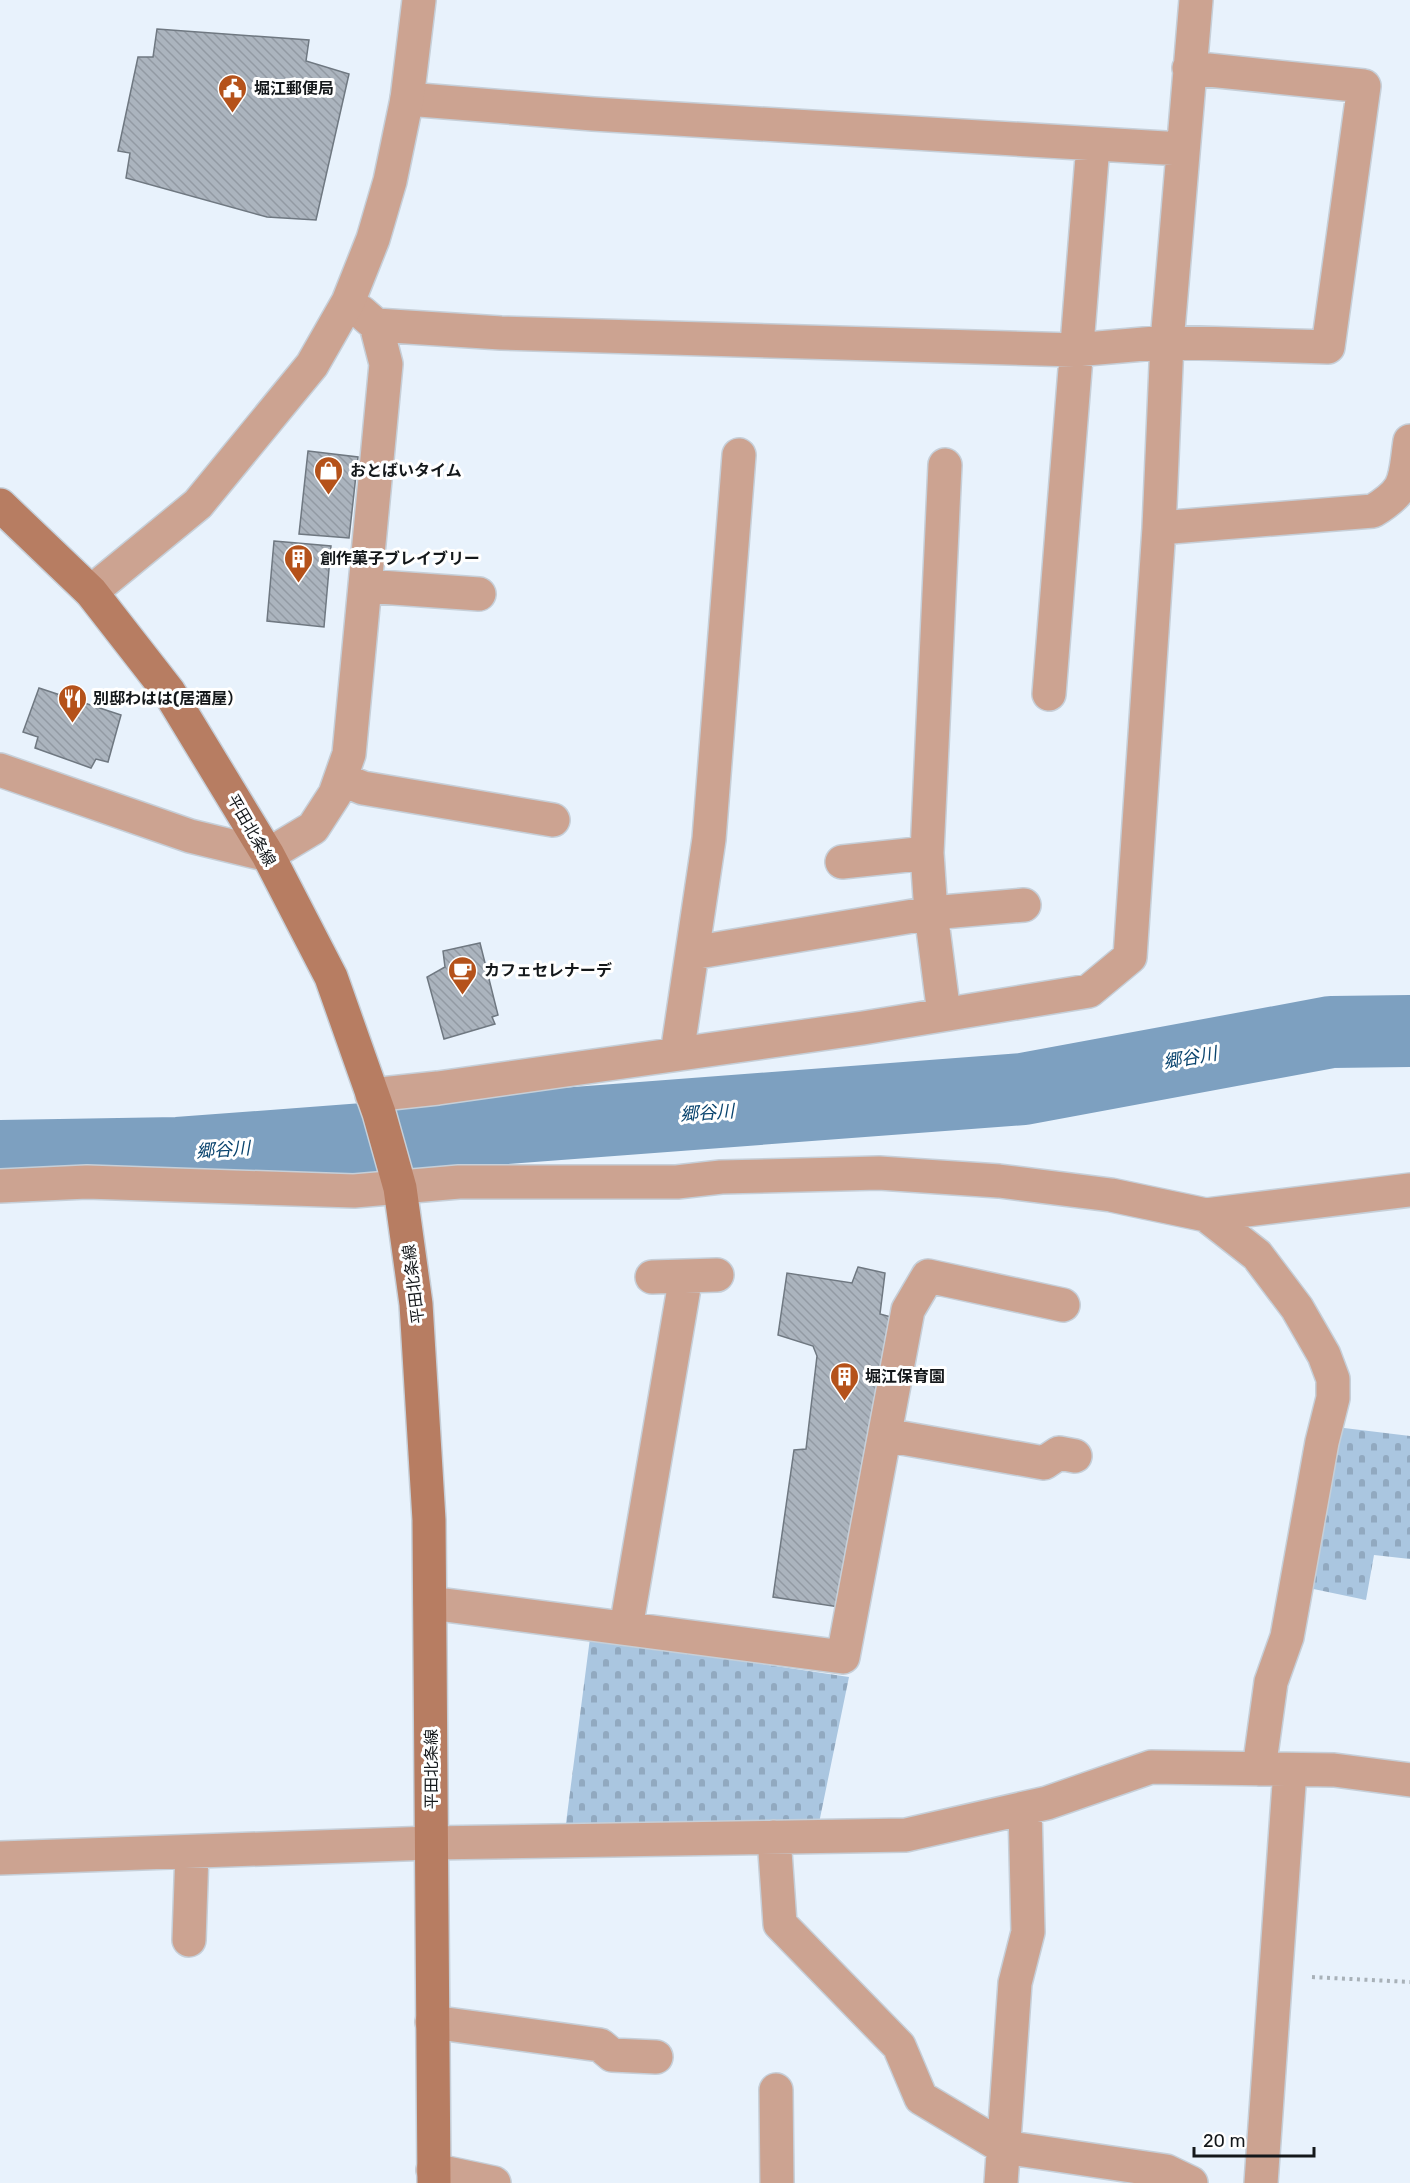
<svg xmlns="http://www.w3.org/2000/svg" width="1410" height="2183" font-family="Rubik,'Noto Sans JP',sans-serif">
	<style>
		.cemetery { fill: url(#cemetery-stones) }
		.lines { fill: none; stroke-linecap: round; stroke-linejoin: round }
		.river { stroke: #7da0c0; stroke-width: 72 }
		.building { fill: url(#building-back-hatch); stroke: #6f7881; stroke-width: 1.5 }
		.minor-casing { stroke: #c6cfd8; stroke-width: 36 }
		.tertiary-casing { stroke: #c6cfd8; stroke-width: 36 }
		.secondary-casing { stroke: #c6cfd8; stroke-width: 36 }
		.path { stroke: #a8b1b8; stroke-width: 4; stroke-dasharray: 3 4.5; stroke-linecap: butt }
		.minor { stroke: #cca391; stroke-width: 33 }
		.tertiary { stroke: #cca391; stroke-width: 33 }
		.secondary { stroke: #b77d62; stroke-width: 33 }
		.labels { text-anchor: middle; stroke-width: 6; stroke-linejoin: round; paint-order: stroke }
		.poi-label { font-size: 16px; font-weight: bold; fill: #14181b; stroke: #fff; text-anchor: start }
		.street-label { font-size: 16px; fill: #14181b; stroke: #fff }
		.water-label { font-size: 18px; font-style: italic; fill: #0b456f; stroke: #fff }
	</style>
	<defs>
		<pattern id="cemetery-stones" width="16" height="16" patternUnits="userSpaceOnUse" patternTransform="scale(1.5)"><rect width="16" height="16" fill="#aac6e0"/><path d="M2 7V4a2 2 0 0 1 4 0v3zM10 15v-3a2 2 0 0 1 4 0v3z" fill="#91a9c0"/></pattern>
		<pattern id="building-back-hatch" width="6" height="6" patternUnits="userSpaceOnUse" patternTransform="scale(1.5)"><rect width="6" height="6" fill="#abb4be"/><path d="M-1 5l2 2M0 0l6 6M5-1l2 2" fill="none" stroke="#929aa3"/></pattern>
	</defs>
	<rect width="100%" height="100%" fill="#e8f2fc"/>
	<path class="cemetery" d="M1336 1427 1410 1436V1559L1374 1555 1366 1600 1304 1587Z
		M590 1638 849 1677 819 1823H566Z"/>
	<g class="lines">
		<path class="river" d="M0 1156 178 1153 1023 1089 1331 1032 1410 1031"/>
	</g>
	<path class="building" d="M157 29 309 40 306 61 349 74 316 220 267 217 126 178 130 153 118 151 138 57H153Z
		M308 451 358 457 349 538 299 534Z
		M274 541 331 546 324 627 267 621Z
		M39 688 121 715 108 762 96 759 91 768 35 748 38 737 23 732Z
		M480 943 498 1015 492 1017 495 1024 444 1039 427 977 445 967 443 951Z
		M858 1267 885 1273 880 1314 891 1317 839 1607 773 1597 794 1450 806 1449 817 1356 813 1346 778 1335 787 1273 852 1283Z"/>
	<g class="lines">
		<defs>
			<path id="minor" d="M407 99 593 114 1182 149
				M376 325 501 333 1075 350 1167 342 1328 347 1364 86 1189 68
				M1159 528 1167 342 1196 0
				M365 586 479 594
				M1049 694 1093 145
				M0 770 190 836 268 855 313 828 335 794 349 754 386 364 376 325 361 312
				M341 779 363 788 553 820
				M842 862 927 853
				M692 953 931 913 1024 905
				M944 1014 931 913 927 853 945 465
				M677 1054 709 839 739 455
				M372 1095 438 1088 863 1028 1089 991 1130 957 1159 528 1373 511C1409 489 1404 480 1410 441
				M0 1186 87 1182 354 1191 459 1182H677L721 1177 879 1173 999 1181 1111 1195 1206 1215 1410 1190
				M1206 1215 1257 1255 1297 1308 1324 1355 1333 1379V1398L1322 1442 1287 1637 1271 1682 1259 1769
				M652 1277 717 1275
				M885 1435 1044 1463 1059 1453 1075 1456
				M430 1603 843 1657 908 1310 928 1276 1063 1305
				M626 1628 686 1276
				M774 1837 780 1924 899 2046 921 2098 1003 2147 1166 2171 1191 2183
				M0 1858 431 1843 906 1835 1047 1803 1151 1767 1334 1770 1410 1780
				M189 1940 192 1852
				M432 2022 600 2045 612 2055 656 2057
				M776 2090 777 2183
				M433 2170 494 2183
				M1001 2183 1015 1983 1028 1932 1025 1808
				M1261 2183 1290 1770"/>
			<path id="tertiary" d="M91 592 198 504 312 365 348 302 373 239 390 181 407 99 419 0"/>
			<path id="secondary" d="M0 505 91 592 169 692 268 855 331 977 379 1113 400 1188 416 1304 429 1520 434 2183"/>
		</defs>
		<use href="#minor" class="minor-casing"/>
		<use href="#tertiary" class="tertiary-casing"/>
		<use href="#secondary" class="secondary-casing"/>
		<path class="path" d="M1312 1977 1410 1982"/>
		<use href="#minor" class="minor"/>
		<use href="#tertiary" class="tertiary"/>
		<use href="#secondary" class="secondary"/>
	</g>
	<defs>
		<symbol id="civic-pin" viewBox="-11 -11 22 30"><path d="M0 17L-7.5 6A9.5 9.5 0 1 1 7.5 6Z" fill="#b5521a" stroke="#fff"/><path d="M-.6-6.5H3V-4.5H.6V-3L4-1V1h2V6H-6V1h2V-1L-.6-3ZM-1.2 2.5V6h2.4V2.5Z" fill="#fff"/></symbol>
		<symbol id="shop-pin" viewBox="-11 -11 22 30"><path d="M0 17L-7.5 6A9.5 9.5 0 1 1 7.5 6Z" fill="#b5521a" stroke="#fff"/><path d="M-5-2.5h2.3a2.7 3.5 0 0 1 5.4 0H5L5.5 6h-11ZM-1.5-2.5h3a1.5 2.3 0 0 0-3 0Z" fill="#fff"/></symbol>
		<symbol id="building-pin" viewBox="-11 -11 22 30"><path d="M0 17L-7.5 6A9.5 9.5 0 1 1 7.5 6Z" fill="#b5521a" stroke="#fff"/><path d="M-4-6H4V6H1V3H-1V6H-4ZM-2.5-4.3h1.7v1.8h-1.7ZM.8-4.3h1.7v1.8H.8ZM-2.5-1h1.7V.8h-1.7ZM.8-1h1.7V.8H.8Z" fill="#fff"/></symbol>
		<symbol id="restaurant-pin" viewBox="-11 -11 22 30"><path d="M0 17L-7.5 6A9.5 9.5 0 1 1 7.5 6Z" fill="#b5521a" stroke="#fff"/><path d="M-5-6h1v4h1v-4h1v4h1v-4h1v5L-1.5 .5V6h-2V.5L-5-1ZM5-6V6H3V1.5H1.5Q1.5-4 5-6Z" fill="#fff"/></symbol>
		<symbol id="cafe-pin" viewBox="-11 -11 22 30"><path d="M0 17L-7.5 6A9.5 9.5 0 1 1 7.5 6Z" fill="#b5521a" stroke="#fff"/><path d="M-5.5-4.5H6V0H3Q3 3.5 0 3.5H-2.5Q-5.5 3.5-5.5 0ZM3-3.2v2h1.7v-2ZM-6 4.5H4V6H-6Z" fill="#fff"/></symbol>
	</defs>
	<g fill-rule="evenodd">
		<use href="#civic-pin" x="216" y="72" width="33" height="45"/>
		<use href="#shop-pin" x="312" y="454" width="33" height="45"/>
		<use href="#building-pin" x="282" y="542" width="33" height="45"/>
		<use href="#restaurant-pin" x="56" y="682" width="33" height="45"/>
		<use href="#cafe-pin" x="446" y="954" width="33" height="45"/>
		<use href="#building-pin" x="828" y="1360" width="33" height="45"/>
	</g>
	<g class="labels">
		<g class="poi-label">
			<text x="254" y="94">堀江郵便局</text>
			<text x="350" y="476">おとばいタイム</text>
			<text x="320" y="564">創作菓子ブレイブリー</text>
			<text x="93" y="704">別邸わはは(居酒屋）</text>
			<text x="484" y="976">カフェセレナーデ</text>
			<text x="865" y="1382">堀江保育園</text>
		</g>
		<g class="street-label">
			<text transform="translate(252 830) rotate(60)" y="6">平田北条線</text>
			<text transform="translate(413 1284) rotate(-97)" y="6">平田北条線</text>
			<text transform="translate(431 1769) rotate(-90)" y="6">平田北条線</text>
		</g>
		<g class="water-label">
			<text transform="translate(1190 1058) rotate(-10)" y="6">郷谷川</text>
			<text transform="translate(707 1113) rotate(-4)" y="6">郷谷川</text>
			<text transform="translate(223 1150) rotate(-4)" y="6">郷谷川</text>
		</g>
	</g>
	<path d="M1194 2147v9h120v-9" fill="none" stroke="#14181b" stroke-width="3"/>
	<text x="1203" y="2147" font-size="18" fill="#14181b" stroke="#ffffff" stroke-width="4.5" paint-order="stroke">20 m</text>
</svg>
